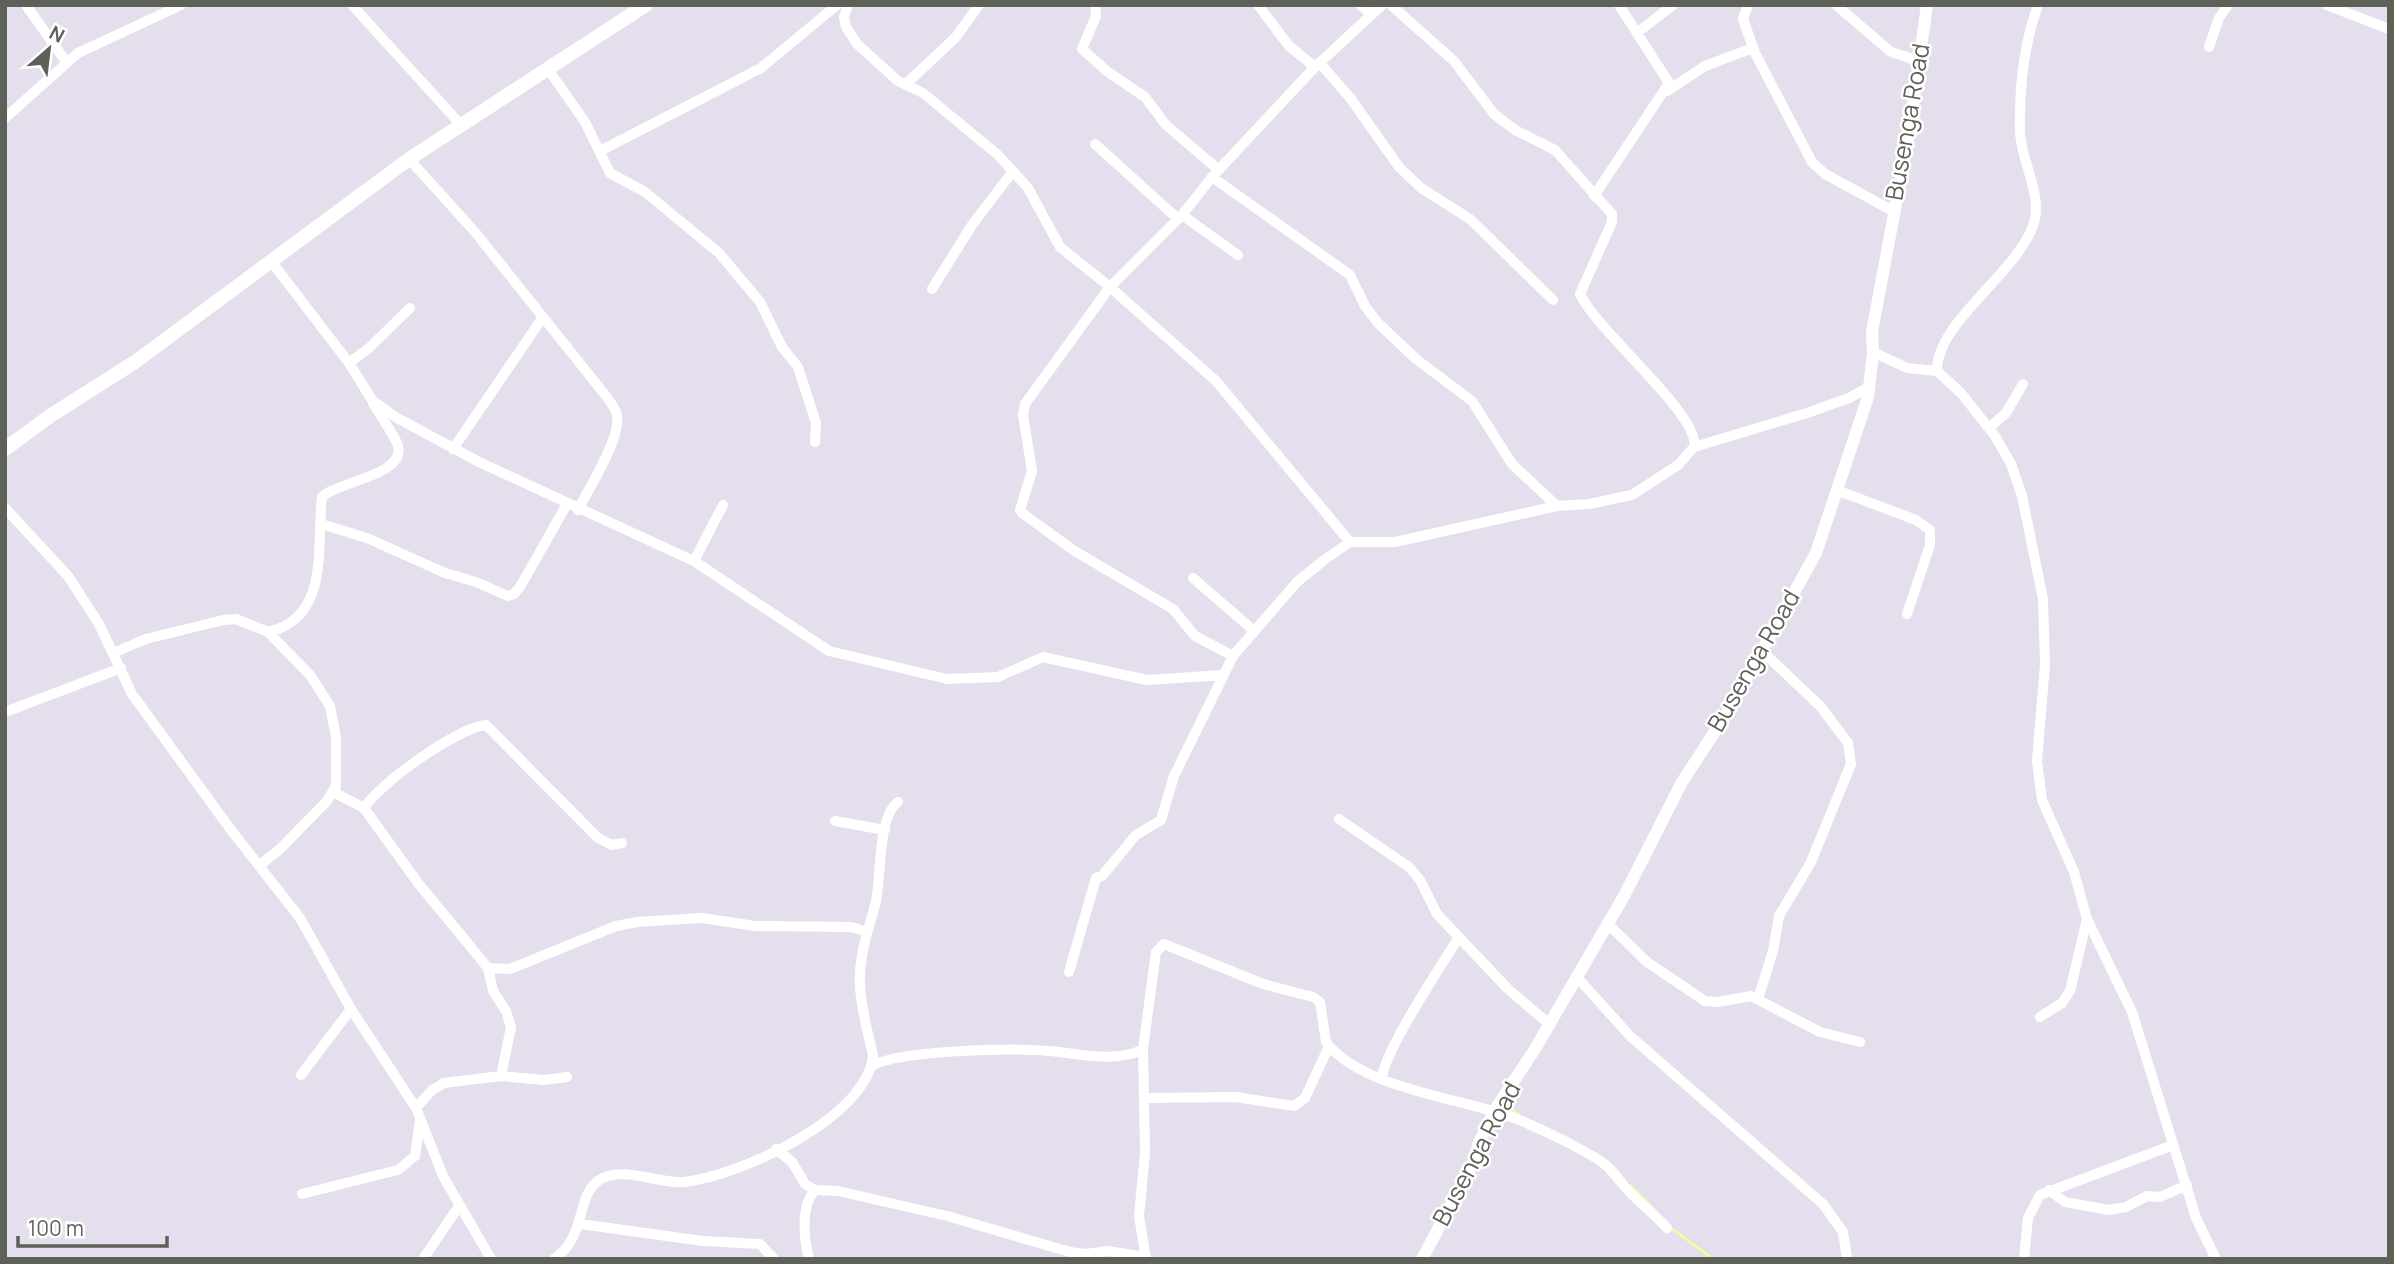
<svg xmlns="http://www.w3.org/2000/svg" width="2394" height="1264" font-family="Manrope,sans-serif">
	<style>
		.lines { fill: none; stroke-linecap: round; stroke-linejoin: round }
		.stream { stroke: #eeff9b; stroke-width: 2.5 }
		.minor { stroke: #fff; stroke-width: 10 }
		.tertiary { stroke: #fff; stroke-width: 12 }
		.secondary { stroke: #fff; stroke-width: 14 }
		.labels { text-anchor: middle; stroke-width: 5; stroke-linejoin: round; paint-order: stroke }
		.street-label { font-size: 24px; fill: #5e6157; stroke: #fff }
	</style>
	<rect width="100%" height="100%" fill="#e5deec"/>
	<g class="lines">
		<path class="stream" d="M1511 1109 1520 1115
			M1630 1185 1655 1210
			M1671 1228 1713 1259"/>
		<path class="minor" d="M26 5 67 63
			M352 5 462 126
			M848 5 844 17 846 27 857 44 898 81 923 93 998 155 1028 188 1060 247 1110 287 1216 381 1350 542
			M1095 5 1096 16 1082 49 1108 72 1145 97 1166 125 1219 170
			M1258 5 1289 46 1315 67
			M1360 5 1371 14
			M1748 5 1743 19 1755 53 1812 162 1825 174 1893 211
			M1836 5 1891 52 1919 61
			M2038 5C2024 44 2019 90 2020 132 2021 162 2044 196 2033 226 2014 276 1936 323 1937 371L1961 393 1995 436 2011 464 2022 496 2043 599 2045 665 2037 761 2042 800 2074 872 2087 919 2132 1012 2196 1218 2216 1259
			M2327 5 2389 29
			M1638 32 1673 5
			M2209 47 2219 18 2228 5
			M1320 63 1351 99 1399 167 1421 188 1470 219 1553 300
			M548 69 585 122 610 173 645 192 719 253 760 302 782 347 798 367 816 423 815 442
			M906 84 956 37 979 5
			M1667 91 1705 66 1753 48
			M5 118 78 53 181 5
			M1095 144 1178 219
			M600 151 761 68 837 5
			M409 159 475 232 606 396C610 401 616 409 617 416 621 438 589 488 578 510
			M1212 177 1350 275 1365 306 1378 323 1416 359 1472 401 1512 464 1557 506
			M1594 196 1669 83 1619 5
			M1182 215 1238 255
			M271 261 349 363 372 400 397 418 479 462 694 561 829 651 947 679 998 677 1043 657 1147 680 1223 675
			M932 289 972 225 1013 171
			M1873 352 1907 368 1937 371
			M349 363 369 348 410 308
			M1989 428 2006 413 2023 384
			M1694 447 1807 413 1849 398 1869 387
			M453 449 543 317
			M1839 491 1916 520 1930 530V545L1907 614
			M5 508 68 576 99 624 132 694 231 830 300 918 351 1009 416 1108 443 1176 491 1259
			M321 524 367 538 445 573 476 582 508 596 514 594 520 587 567 504
			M694 561 723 505
			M1193 578 1253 630
			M113 653 146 639 223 620 236 619 268 632C331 618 316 545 322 497 339 481 406 475 398 446 396 437 379 414 373 403
			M1233 656 1195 636 1173 609 1073 550 1022 513 1020 510 1032 471 1023 415 1025 404 1110 287 1182 215 1212 177 1315 67 1382 5
			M5 712 121 668
			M333 792 364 808
			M1339 819 1409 867 1420 880 1437 914 1508 989 1549 1024
			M835 821 885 830
			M260 865 280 849 326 802 336 786V737L330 706 310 675 268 632
			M1607 923 1647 962 1705 1001 1718 1002 1751 996 1820 1032 1860 1042
			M488 968 510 969 616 926 637 922 702 918 755 926 851 927 865 931
			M1069 972 1096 878 1102 876 1136 835 1161 820 1174 776 1233 656 1297 582 1324 560 1350 542H1395L1557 506 1589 504 1632 495 1678 465 1694 447C1702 417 1596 330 1580 294L1612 222V214L1555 150 1515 130 1494 114 1454 61 1391 5
			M1576 976 1630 1036 1823 1204 1843 1232 1847 1259
			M1758 999 1773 951 1779 916 1811 862 1851 764 1848 743 1821 707 1762 651
			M2040 1017 2062 1003 2070 991 2087 919
			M872 1066C898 1050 1014 1048 1048 1051 1077 1053 1117 1064 1143 1049
			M301 1075 351 1009
			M501 1076 511 1027 506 1011 493 991 488 968 418 883 364 808C380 783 457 728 486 725L598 838 612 845 622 843
			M1382 1079C1382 1054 1443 963 1459 937
			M1145 1098 1236 1097 1294 1106 1305 1098 1329 1046
			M416 1108 431 1091 444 1083 501 1076 544 1080 567 1077
			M776 1149 792 1162 805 1184 815 1190 838 1191 947 1216 1070 1252 1086 1254 1107 1251 1146 1257
			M2049 1190 2065 1202 2109 1210 2126 1207 2147 1196 2160 1197 2187 1185
			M302 1194 398 1170 415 1156 420 1120
			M580 1224 703 1241 760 1244 774 1259
			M423 1259 459 1206
			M554 1259C588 1236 575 1193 601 1179 625 1166 658 1184 684 1182 739 1176 868 1118 873 1055 868 1033 861 1009 860 986 858 955 869 930 876 901 881 877 878 816 898 802
			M809 1259C804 1239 800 1207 815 1190
			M1146 1259 1139 1216 1145 1153 1143 1049 1156 952 1164 944 1263 984 1313 997 1320 1002 1326 1042C1361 1089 1463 1098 1517 1119 1541 1129 1582 1148 1603 1163 1612 1169 1617 1178 1625 1187 1637 1201 1654 1214 1667 1228
			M2024 1259 2028 1218 2040 1195 2173 1145"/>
		<path class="tertiary" d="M1422 1259 1476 1158 1478 1145 1494 1111 1535 1049 1624 896 1682 782 1729 710 1816 553 1868 397 1873 352 1872 332 1909 134 1927 5"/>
		<path class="secondary" d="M5 449 50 416 135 362 409 159 646 5"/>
	</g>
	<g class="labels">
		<g class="street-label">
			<text transform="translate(1908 122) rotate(-80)" y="8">Busenga Road</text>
			<text transform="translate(1754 661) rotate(-60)" y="8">Busenga Road</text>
			<text transform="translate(1477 1154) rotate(-62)" y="8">Busenga Road</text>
		</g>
	</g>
	<rect width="2394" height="1264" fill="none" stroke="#5e6157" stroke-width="14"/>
	<g transform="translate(49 49) rotate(28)" stroke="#ffffff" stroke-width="5" paint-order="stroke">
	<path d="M0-5L12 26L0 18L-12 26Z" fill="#5e6157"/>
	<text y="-10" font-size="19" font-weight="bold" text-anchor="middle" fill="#5e6157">N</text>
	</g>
	<path d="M18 1236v10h149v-10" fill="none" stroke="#5e6157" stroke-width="3.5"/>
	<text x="28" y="1236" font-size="21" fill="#5e6157" stroke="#ffffff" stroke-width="5" paint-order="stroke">100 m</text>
</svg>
